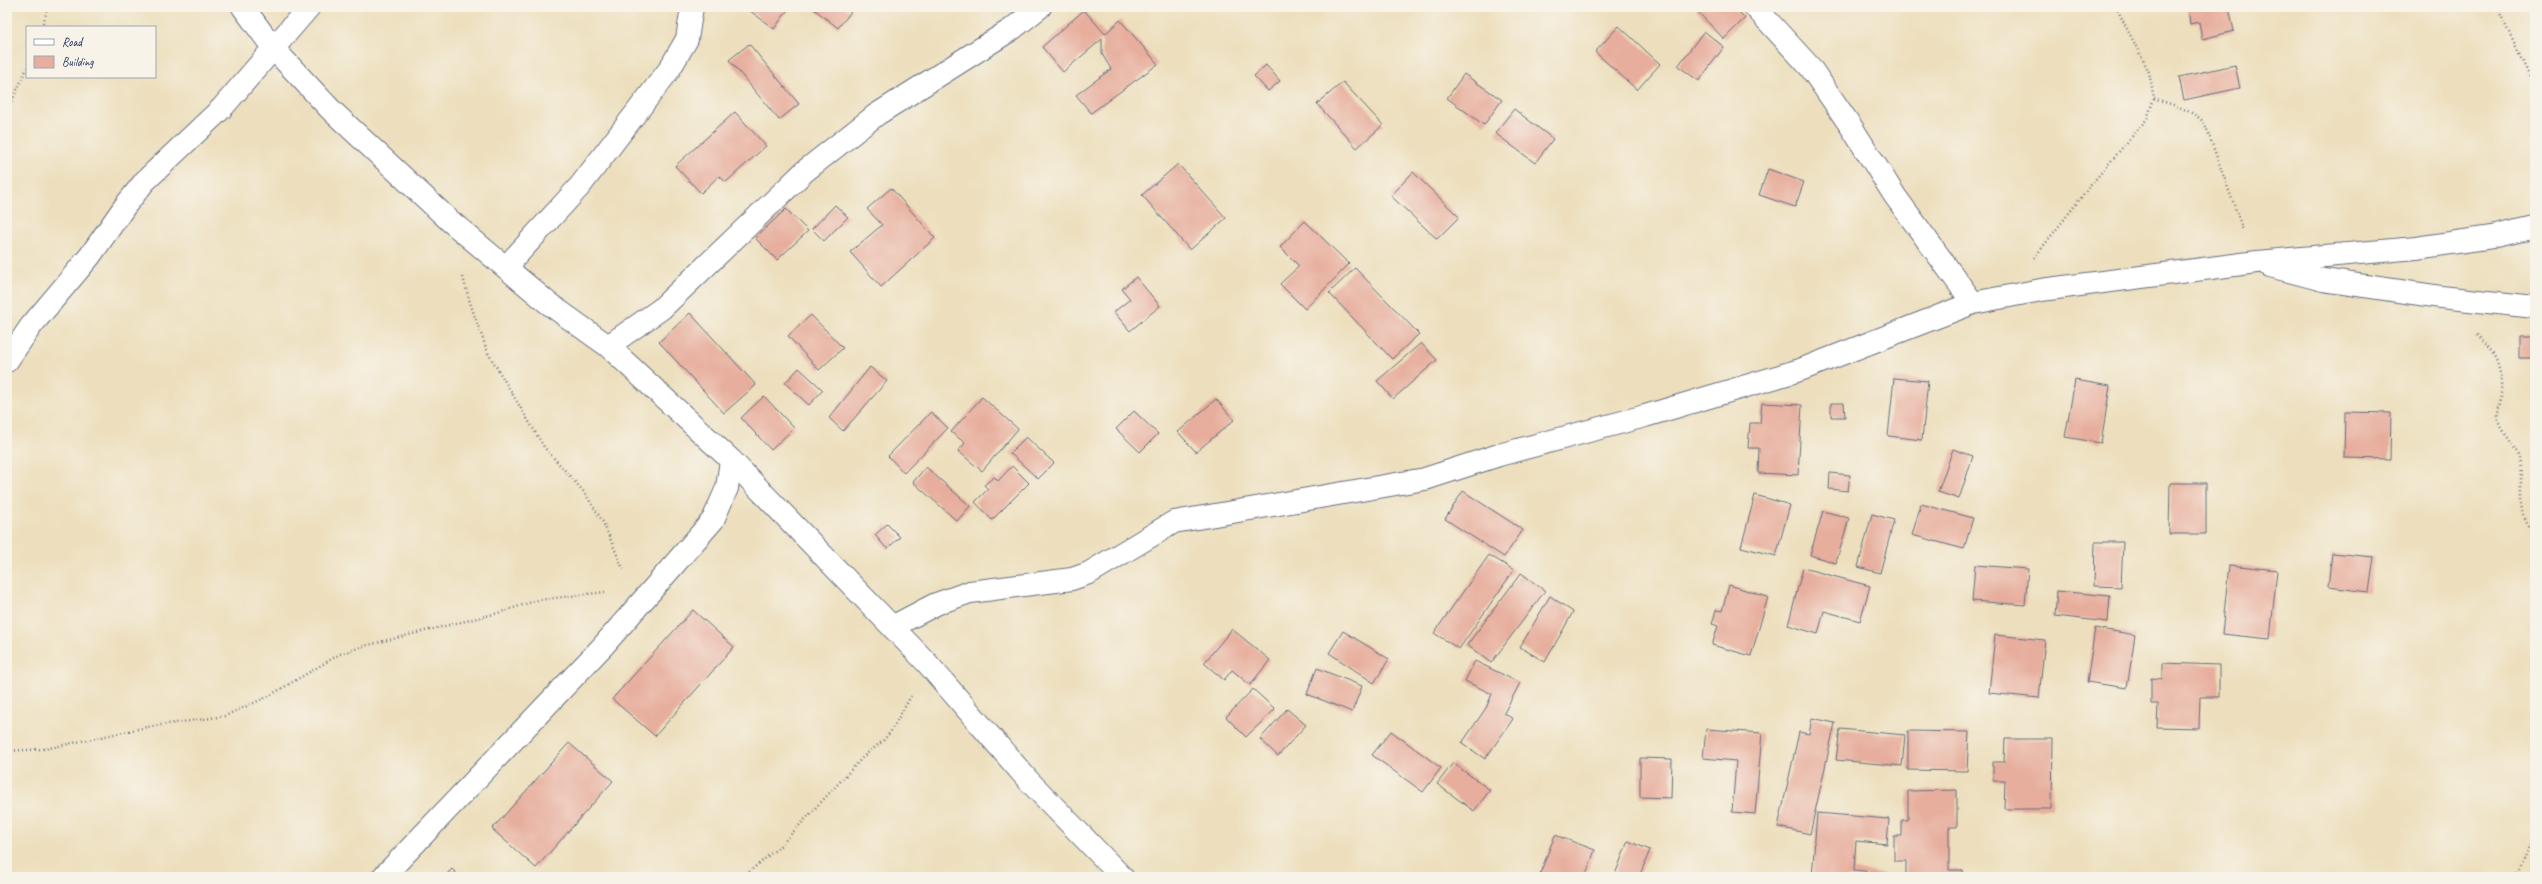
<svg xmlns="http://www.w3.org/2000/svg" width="2542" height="884" font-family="Caveat,sans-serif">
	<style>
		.building { fill: #e7ae9d }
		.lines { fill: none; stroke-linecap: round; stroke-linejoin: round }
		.minor-casing { stroke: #646d7f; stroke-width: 24 }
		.path { stroke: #646d7f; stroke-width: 2.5; stroke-dasharray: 1 3; stroke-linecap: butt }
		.minor { stroke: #fff; stroke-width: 22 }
	</style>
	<rect width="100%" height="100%" fill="#f7f3e8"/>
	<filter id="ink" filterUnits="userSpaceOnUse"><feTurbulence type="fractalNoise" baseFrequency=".025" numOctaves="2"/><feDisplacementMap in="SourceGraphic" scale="8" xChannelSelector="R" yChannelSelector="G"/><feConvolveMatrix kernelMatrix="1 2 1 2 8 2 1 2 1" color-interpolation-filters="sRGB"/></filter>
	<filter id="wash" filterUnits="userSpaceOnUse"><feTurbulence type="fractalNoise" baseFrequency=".012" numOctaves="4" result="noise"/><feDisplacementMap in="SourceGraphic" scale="16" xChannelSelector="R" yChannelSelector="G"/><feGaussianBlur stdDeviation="0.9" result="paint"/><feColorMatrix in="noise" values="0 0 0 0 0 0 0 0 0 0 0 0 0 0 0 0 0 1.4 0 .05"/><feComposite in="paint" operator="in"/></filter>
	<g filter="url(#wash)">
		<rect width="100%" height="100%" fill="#eddfbd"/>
		<g id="blocks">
			<path class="building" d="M745 7H790L774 29Z
				M816 7H845L851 12 838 28 814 9Z
				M1699 7H1734L1745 18 1724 39 1696 10Z
				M2188 7H2229L2234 31 2202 39 2199 22 2190 24Z
				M1084 10 1105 34 1120 20 1158 64 1091 113 1076 95 1111 69 1102 54V39L1063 72 1042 47Z
				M1619 26 1660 64 1637 90 1595 52Z
				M1704 31 1724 47 1699 81 1678 66Z
				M749 44 799 104 779 120 729 60Z
				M1266 65 1280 81 1268 91 1254 76Z
				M2235 65 2240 88 2184 100 2179 77Z
				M1464 74 1502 100 1484 125 1447 98Z
				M1343 82 1383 125 1357 148 1317 104Z
				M1514 109 1553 139 1535 163 1495 133Z
				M735 112 766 146 726 182 719 176 701 193 675 166Z
				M1178 164 1226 218 1190 250 1142 195Z
				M1768 169 1804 182 1795 207 1759 195Z
				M1413 172 1459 217 1437 239 1391 196Z
				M891 188 935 238 881 287 850 252 882 225 867 209Z
				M835 205 848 217 824 241 812 229Z
				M786 209 808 231 777 260 755 238Z
				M1305 221 1349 264 1305 309 1280 284 1299 266 1280 247Z
				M1355 268 1419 334 1392 359 1329 293Z
				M1136 277 1160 306 1130 331 1114 312 1130 299 1122 289Z
				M690 313 756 385 724 413 659 342Z
				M811 315 843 348 819 370 788 336Z
				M2519 336H2535V358H2519Z
				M1421 343 1437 360 1393 399 1377 381Z
				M870 367 887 381 843 431 829 418Z
				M799 368 823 390 809 405 785 383Z
				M1894 378 1928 381 1922 440 1888 436Z
				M2075 380 2110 386 2101 443 2065 437Z
				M764 396 794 428 771 450 741 418Z
				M982 397 1018 429 982 471 958 451 965 443 951 432Z
				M1216 399 1234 420 1196 452 1178 432Z
				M1762 403 1802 405 1798 475 1758 473 1759 448H1748L1750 423H1760Z
				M1831 403H1844L1845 417H1831Z
				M1134 411 1158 434 1140 452 1116 429Z
				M931 412 948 428 904 473 888 456Z
				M2345 412 2391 413 2390 459 2344 458Z
				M1026 437 1054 463 1038 479 1010 453Z
				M1953 449 1973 456 1959 499 1938 492Z
				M1012 466 1029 483 992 520 975 502 988 489 984 485 994 477 998 481Z
				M926 467 970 506 957 521 913 482Z
				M1830 473 1850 475 1848 491 1829 489Z
				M2170 483H2206V534H2169Z
				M1463 491 1523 530 1504 557 1445 519Z
				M1755 495 1790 505 1776 556 1741 547Z
				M1921 504 1973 518 1964 549 1912 535Z
				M1823 511 1849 518 1836 563 1810 555Z
				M1872 514 1894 520 1880 573 1858 567Z
				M887 524 900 537 887 549 875 535Z
				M2095 542H2123L2121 587 2094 586Z
				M2332 553 2374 557 2369 592 2328 587Z
				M1489 555 1514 570 1459 649 1434 633Z
				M1975 565 2028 569 2025 605 1972 601Z
				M2229 565 2277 570 2270 639 2222 634Z
				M1803 568 1870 586 1860 621 1824 611 1818 634 1788 625Z
				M1521 573 1545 591 1491 663 1467 645Z
				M1729 585 1768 597 1751 656 1712 645 1718 626 1712 624 1716 610 1722 611Z
				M2057 591 2110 596 2108 622 2055 616Z
				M1550 596 1573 612 1545 662 1520 647Z
				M693 610 734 647 655 736 612 699Z
				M2095 628 2135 635 2127 688 2087 682Z
				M1232 629 1270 660 1250 685 1232 670 1224 680 1204 663Z
				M1343 631 1389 659 1374 683 1329 653Z
				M1995 635 2045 640 2039 698 1989 693Z
				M1475 661 1520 683 1504 713 1513 719 1485 759 1462 743 1486 708 1492 694 1465 681Z
				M2162 663 2219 665V697H2200L2199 728 2157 727 2158 704H2151V678L2162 679Z
				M1317 668 1362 686 1352 712 1307 694Z
				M1253 689 1275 709 1246 737 1226 717Z
				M1287 709 1306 725 1278 756 1260 739Z
				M1812 718 1835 723 1810 834 1778 827 1799 732 1809 734Z
				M1706 729 1762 733 1755 814 1732 812 1736 761 1703 758Z
				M1840 729 1905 735 1902 766 1836 760Z
				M1391 731 1441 768 1423 792 1372 755Z
				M1908 731 1969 732 1967 771 1908 770Z
				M2005 739H2053L2052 809H2004L2005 781H1993V762H2004Z
				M569 743 613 781 536 868 492 829Z
				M1640 758 1672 759 1671 798 1640 797Z
				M1453 763 1490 790 1474 811 1437 784Z
				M1957 790V827H1949V870H1963V877H1906V861H1894V836H1902V820H1908V791Z
				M1817 813 1889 819 1887 844 1856 841 1854 870 1884 873V877H1812Z
				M1555 835 1595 850 1585 877 1539 876Z
				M1628 841 1650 850 1639 877H1614Z
				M452 869 460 877H444Z"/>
		</g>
	</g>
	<g filter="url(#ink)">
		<use href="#blocks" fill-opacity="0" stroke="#646d7f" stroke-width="1"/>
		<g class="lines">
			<defs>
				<path id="minor" d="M243 7 274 49 331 110 449 220 548 303 608 346 731 460 927 663 1028 780 1122 877
					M1755 7 1810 67 1852 128 1895 196 1973 303
					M2270 266 2323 280 2441 297 2535 307
					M506 267 580 186 669 70 687 39 692 7
					M608 346 661 309 805 171 876 115 1012 29 1040 7
					M7 361 31 326 90 256 125 206 145 181 222 108 309 7
					M892 627 936 604 970 592 1072 579 1089 573 1174 522 1425 479 1499 455 1645 416 1800 370 1973 303 2041 290 2257 262 2416 248 2492 237 2535 227
					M383 877 603 646 713 520 727 488 731 460"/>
			</defs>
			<use href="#minor" class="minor-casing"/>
			<path class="path" d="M2497 7 2535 88
				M42 27 48 7
				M2154 98C2171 105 2193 109 2205 124L2243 230
				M7 112 27 68
				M2034 258 2094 181 2147 119 2154 98 2149 72 2116 7
				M463 277 470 303 488 353 544 447 584 492 603 522 624 571
				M2477 335C2497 354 2502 368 2501 395 2501 402 2498 409 2498 416 2500 432 2515 443 2519 459 2525 486 2513 514 2535 534
				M7 751 45 749 147 727 225 716 269 696 340 654 364 646 498 613 538 600 605 592
				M743 877 780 846 864 756 883 741 891 731 911 696
				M2514 877 2535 838"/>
			<use href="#minor" class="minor"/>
		</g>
	</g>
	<rect width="2542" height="884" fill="none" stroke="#f7f3e8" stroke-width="24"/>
	<rect x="26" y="26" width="130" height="52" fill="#f7f3e8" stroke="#9fa5b1"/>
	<rect x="34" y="39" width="20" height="6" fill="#ffffff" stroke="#9fa5b1"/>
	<text x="62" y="46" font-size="12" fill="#1b2f5e">Road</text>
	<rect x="34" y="56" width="20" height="12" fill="#e7ae9d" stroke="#9fa5b1"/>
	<text x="62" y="66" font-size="12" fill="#1b2f5e">Building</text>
</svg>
